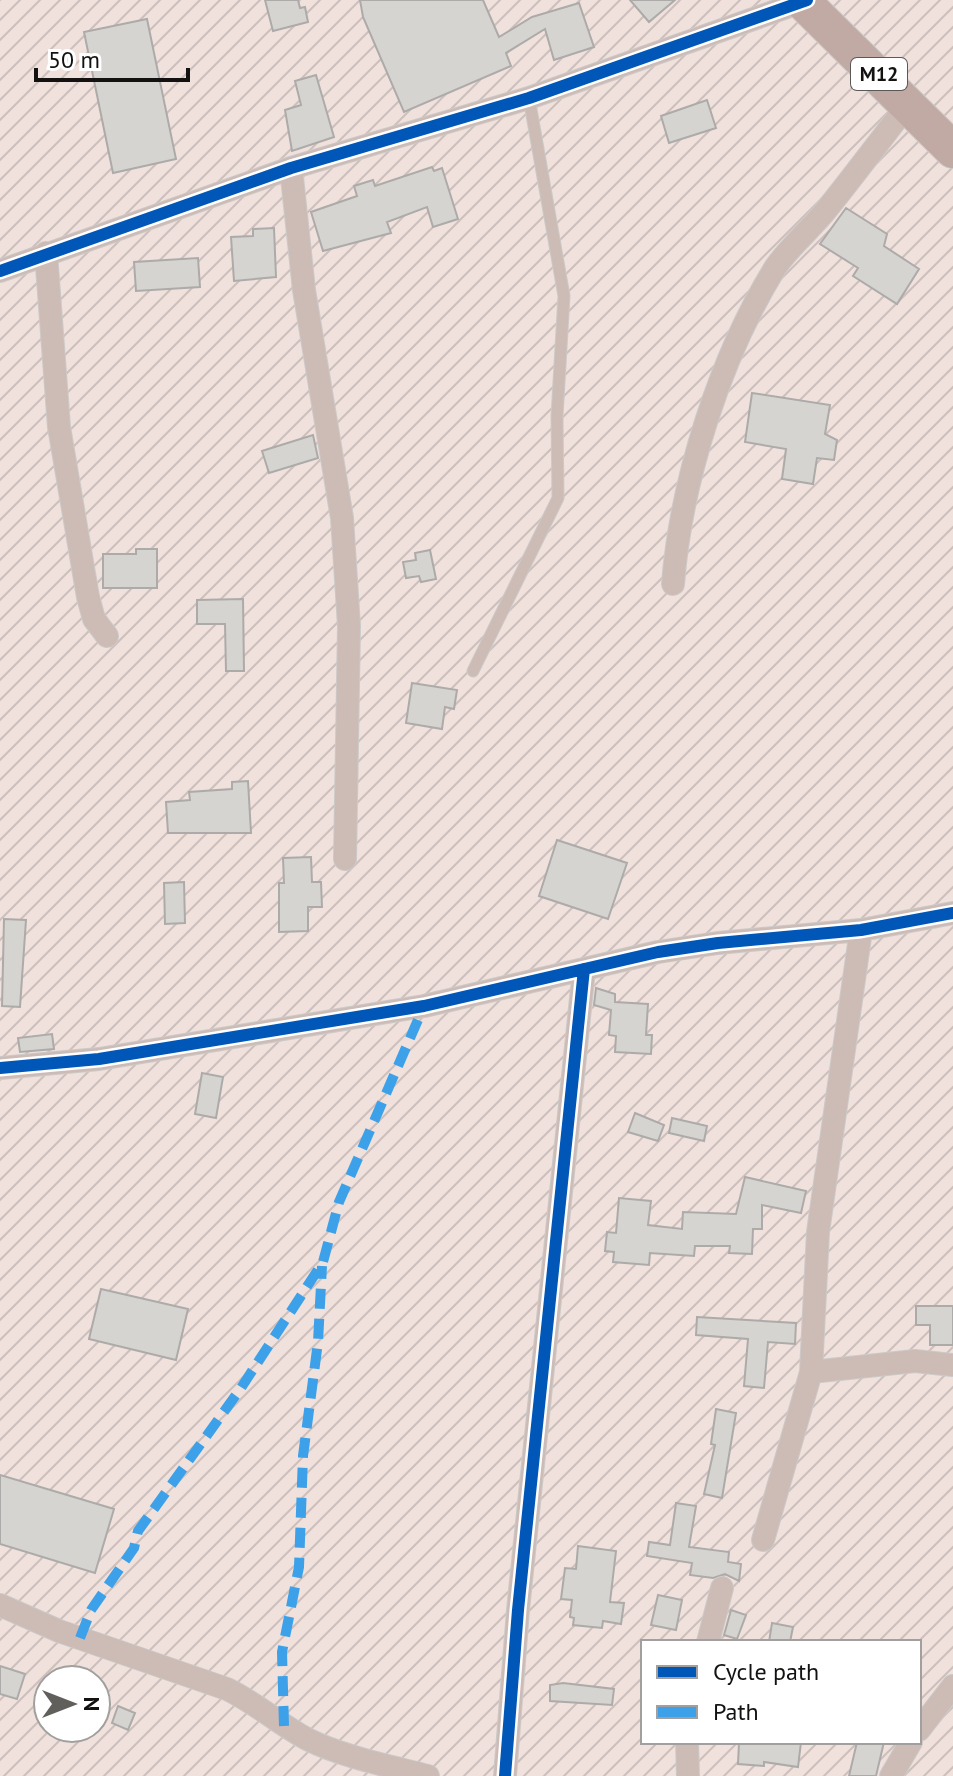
<svg xmlns="http://www.w3.org/2000/svg" width="953" height="1776" font-family="'PT Sans',sans-serif">
	<style>
		.industrial { fill: url(#industrial-furrows); fill-rule: evenodd }
		.building { fill: #d6d4d1; stroke: #adaba9; stroke-width: 2 }
		.lines { fill: none; stroke-linecap: round; stroke-linejoin: round }
		.service-casing { stroke: #cccac8; stroke-width: 13 }
		.minor-casing { stroke: #cccac8; stroke-width: 24 }
		.trunk-casing { stroke: #cccac8; stroke-width: 38 }
		.service { stroke: #cdbbb6; stroke-width: 11 }
		.minor { stroke: #cdbbb6; stroke-width: 22 }
		.trunk { stroke: #c1a9a4; stroke-width: 36 }
		.quiet { stroke: #3da1ea; stroke-width: 10; stroke-dasharray: 20 10; stroke-linecap: butt }
		.cycleway-casing { stroke: #fff; stroke-width: 17 }
		.cycleway { stroke: #0057b8; stroke-width: 12 }
		.labels { text-anchor: middle; stroke-width: 7; stroke-linejoin: round; paint-order: stroke }
		.shield { fill: #fff; stroke: #5a5958; stroke-width: 2 }
		.shield-label { font-size: 20px; font-weight: bold; fill: #141210 }
	</style>
	<defs>
		<pattern id="industrial-furrows" width="10" height="10" patternUnits="userSpaceOnUse" patternTransform="scale(2)"><rect width="10" height="10" fill="#f0e1dc"/><path d="M-1 1l2-2M0 10L10 0M9 11l2-2" fill="none" stroke="#cdc0bc"/></pattern>
	</defs>
	<rect width="100%" height="100%" fill="#f0edea"/>
	<path class="industrial" d="M0 0H953V1776H0ZM643 1642H919V1742H643ZM48 1680H96V1728H48Z"/>
	<path class="building" d="M265 0H298L300 8 305 7 308 22 273 31Z
		M360 0H483L499 37 532 17 579 3 594 47 554 60 545 29 506 53 511 66 404 112 363 17Z
		M630 0H675L649 22Z
		M147 19 176 159 113 173 84 32Z
		M316 75 334 137 292 151 285 110 301 105 295 81Z
		M707 100 716 128 669 143 661 116Z
		M432 167 434 171 442 168 458 219 433 227 427 207 387 222 391 233 323 251 311 212 357 196 354 186 373 180 375 186Z
		M846 208 887 234 884 246 919 269 897 304 853 276 858 268 820 244Z
		M274 228 276 277 234 281 231 237 253 236V229Z
		M198 258 200 287 136 291 134 262Z
		M752 393 830 405 825 434 837 440 834 460 817 458 813 484 782 479 786 449 745 442Z
		M313 435 318 458 269 473 262 451Z
		M136 549H157V588H103V554H136Z
		M430 550 436 579 421 582 419 576 406 578 403 562 416 560 415 553Z
		M243 599 244 671H226L225 624H197V600Z
		M412 683 457 690 454 709 445 707 442 729 406 723Z
		M248 781 251 833H168L166 802 190 800 189 792 232 789V782Z
		M557 840 627 863 608 919 539 896Z
		M311 857 312 882H321L322 907H308V931L279 932V883H284L283 858Z
		M184 882 185 923 165 924 164 883Z
		M4 919 26 920 20 1007 2 1006Z
		M596 988 615 994V1002L648 1004 646 1035H652L651 1054 615 1052 616 1036 609 1035 611 1010 594 1005Z
		M52 1034 54 1049 20 1052 18 1038Z
		M202 1073 223 1077 216 1118 195 1114Z
		M635 1113 664 1125 658 1141 628 1132Z
		M672 1118 707 1126 704 1141 669 1133Z
		M745 1177 806 1191 801 1213 762 1205V1229H753L752 1254 729 1253 730 1246H695L694 1256 650 1253 649 1265 613 1262 614 1252 605 1251 607 1232 616 1233 619 1198 651 1201 648 1225 682 1229 683 1212 736 1214Z
		M101 1289 188 1309 176 1360 89 1339Z
		M916 1306H953V1345H930V1325H916Z
		M697 1317 796 1323 795 1344 768 1342 764 1388 744 1386 748 1339 696 1335Z
		M716 1409 736 1413 722 1498 704 1494 715 1445 711 1444Z
		M0 1475 114 1509 95 1573 0 1544Z
		M676 1503 696 1506 689 1547 729 1552 728 1562 741 1564 739 1581 725 1574 713 1578 690 1575 692 1563 647 1556 649 1542 670 1545Z
		M578 1546 616 1551 610 1602 624 1603 621 1624 603 1621 602 1628 573 1625 574 1618 570 1617 572 1600 561 1599 565 1568 576 1569Z
		M658 1595 682 1600 676 1630 651 1625Z
		M731 1610 746 1615 737 1639 724 1635Z
		M772 1623 793 1627 790 1642H769Z
		M0 1666 25 1674 17 1699 0 1694Z
		M563 1683 614 1689 612 1705 550 1701V1685Z
		M118 1706 135 1713 128 1730 112 1723Z
		M745 1742H801L798 1767 764 1762V1766L738 1764 739 1743Z
		M857 1742H884L876 1776H849Z"/>
	<g class="lines">
		<defs>
			<path id="service" d="M473 671 558 498 557 416 564 296 529 98"/>
			<path id="minor" d="M291 168 304 290 342 518 349 626 345 859
				M46 253 59 427 88 597 94 619 107 636
				M0 271 291 168 529 98 807 0
				M673 584C681 481 720 357 775 268 789 247 811 229 827 209 855 174 882 138 909 103
				M0 1068 99 1059 424 1006 658 952 718 943 861 930 953 913
				M811 1372 915 1361 953 1365
				M763 1540 811 1372 818 1232 861 930
				M0 1605 59 1631 227 1689C256 1703 279 1724 307 1739 343 1757 389 1766 428 1776
				M708 1642 722 1588
				M919 1730 953 1686
				M687 1742 688 1776
				M505 1776 518 1610 584 969
				M891 1776 911 1742"/>
			<path id="trunk" d="M801 0 953 150"/>
		</defs>
		<use href="#service" class="service-casing"/>
		<use href="#minor" class="minor-casing"/>
		<use href="#trunk" class="trunk-casing"/>
		<use href="#service" class="service"/>
		<use href="#minor" class="minor"/>
		<use href="#trunk" class="trunk"/>
		<path class="quiet" d="M80 1638 91 1610 134 1548 138 1531 241 1388 323 1262 339 1202 424 1006
			M284 1726 282 1652 299 1567 303 1456 318 1342 322 1266"/>
		<defs>
			<path id="cycleway" d="M0 271 291 168 529 98 807 0
				M0 1068 99 1059 424 1006 658 952 718 943 861 930 953 913
				M505 1776 518 1610 584 969"/>
		</defs>
		<use href="#cycleway" class="cycleway-casing"/>
		<use href="#cycleway" class="cycleway"/>
	</g>
	<g class="labels">
		<rect class="shield" x="851" y="58" width="56" height="32" rx="6"/>
		<g class="shield-label">
			<text x="879" y="81">M12</text>
		</g>
	</g>
	<rect x="641" y="1640" width="280" height="104" fill="#ffffff" stroke="#a1a09f" stroke-width="2"/>
	<rect x="657" y="1666" width="40" height="12" fill="#0057b8" stroke="#a1a09f" stroke-width="2"/>
	<text x="713" y="1680" font-size="24" fill="#141210">Cycle path</text>
	<rect x="657" y="1706" width="40" height="12" fill="#3da1ea" stroke="#a1a09f" stroke-width="2"/>
	<text x="713" y="1720" font-size="24" fill="#141210">Path</text>
	<g transform="translate(72 1704) rotate(90)"><circle r="38" fill="#ffffff" stroke="#a1a09f" stroke-width="2"/>
	<path d="M0-6L14 30L0 20L-14 30Z" fill="#615f5c"/>
	<text y="-12" font-size="22" font-weight="bold" text-anchor="middle" fill="#141210">N</text>
	</g>
	<path d="M36 68v12h152v-12" fill="none" stroke="#141210" stroke-width="4"/>
	<text x="48" y="68" font-size="24" fill="#141210" stroke="#ffffff" stroke-width="6" paint-order="stroke">50 m</text>
</svg>
